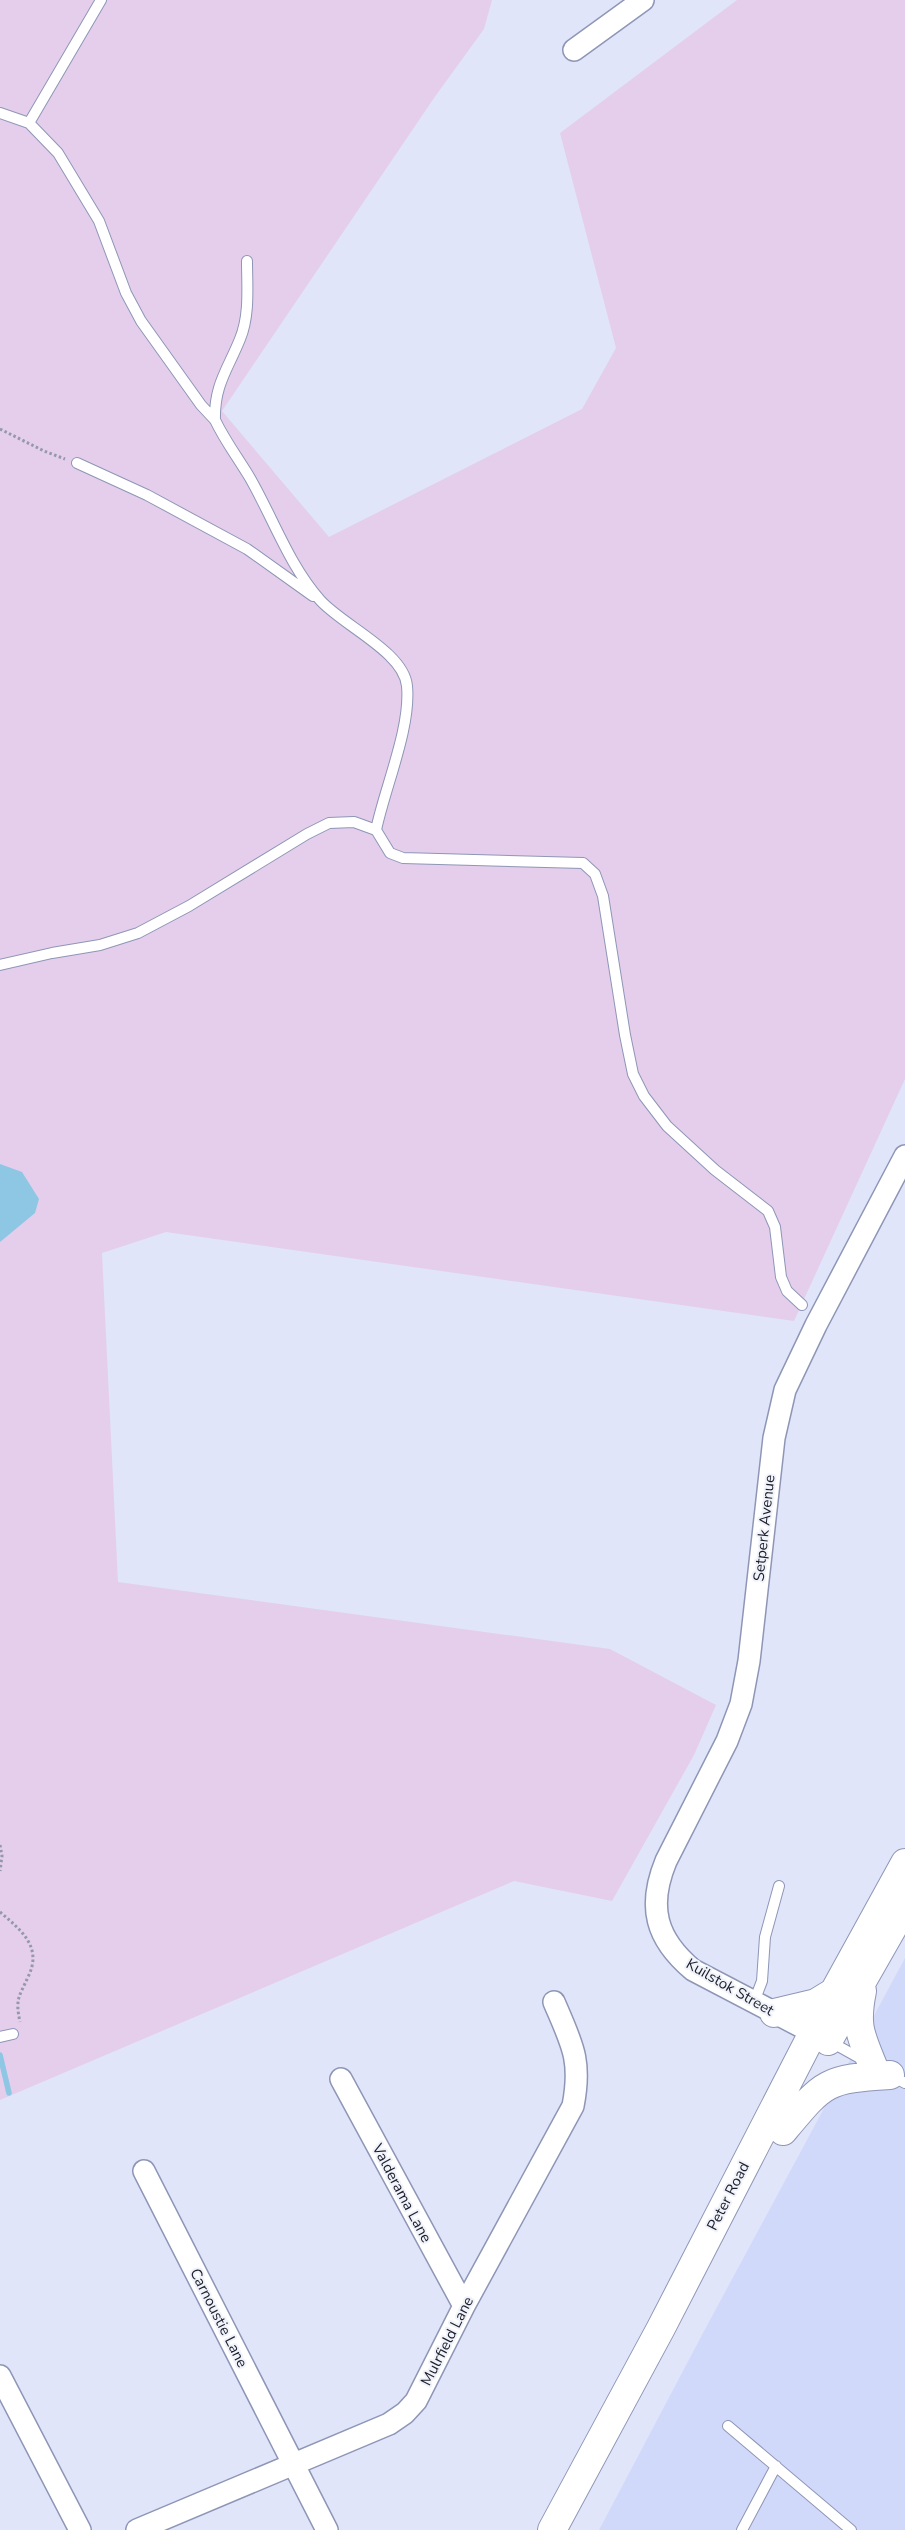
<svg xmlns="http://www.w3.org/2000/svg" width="905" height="2530" font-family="'Nunito Sans',sans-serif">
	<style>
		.built { fill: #d1d9fa }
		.green { fill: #e4ceec }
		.water { fill: #8ec7e4 }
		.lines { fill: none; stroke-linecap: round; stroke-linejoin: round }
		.stream { stroke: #8ec7e4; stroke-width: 5.5 }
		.service-casing { stroke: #8e96b6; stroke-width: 12 }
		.minor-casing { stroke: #8e96b6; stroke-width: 24 }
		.secondary-casing { stroke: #8e96b6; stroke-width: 30 }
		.path { stroke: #9498aa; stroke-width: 3; stroke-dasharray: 2.5 2.5; stroke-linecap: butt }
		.service { stroke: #fff; stroke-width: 10 }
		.minor { stroke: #fff; stroke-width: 21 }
		.secondary { stroke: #fff; stroke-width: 28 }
		.labels { text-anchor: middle; stroke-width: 4; stroke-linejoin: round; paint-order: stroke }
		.street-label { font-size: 15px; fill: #1b1d2a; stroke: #f1f3fa }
	</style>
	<rect width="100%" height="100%" fill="#e0e5fa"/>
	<path class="built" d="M905 1958V2530H599L703 2333Z"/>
	<path class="green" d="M0 0H492L484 29 434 98 222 411 329 537 582 409 616 348 560 133 737 0H905V1079L794 1321 166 1232 102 1253 118 1582 610 1649 716 1705 694 1755 612 1901 514 1881 0 2100Z"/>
	<path class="water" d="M0 1164 22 1172 39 1199 35 1213 0 1242Z"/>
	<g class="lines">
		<path class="stream" d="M0 2055 9 2093"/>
		<defs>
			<path id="service" d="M0 113 29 123 58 153 99 221 126 293 141 321 201 405 215 420
				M29 123 101 0
				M247 261C247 286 250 315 240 339 228 369 214 385 215 420 225 441 238 458 250 478 273 518 289 565 320 600 342 625 404 652 407 686 411 728 385 787 376 830
				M77 463 147 495 247 549 313 596
				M0 965 52 953 100 945 138 933 189 906 307 834 329 823 354 822 376 830 390 853 403 858 583 863 595 874 603 896 625 1035 633 1074 644 1096 667 1126 715 1170 768 1211 775 1227 781 1277 787 1291 802 1305
				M754 2002 762 1981 765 1937 779 1886
				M0 2037 13 2034
				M829 2041 865 2061
				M890 2075 905 2083
				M728 2426 851 2530
				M742 2530 776 2466"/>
			<path id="minor" d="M574 50 643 0
				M825 2039 693 1970C656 1939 647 1907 666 1861L727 1741 741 1704 749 1661 774 1438 785 1390 816 1325 905 1156
				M341 2079 464 2306
				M144 2171 327 2530
				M0 2376 80 2530
				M137 2530 389 2424 405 2413 416 2401 464 2306 573 2106C582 2060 572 2044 554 2002"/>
			<path id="secondary" d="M862 1991C855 2026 860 2034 873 2066
				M774 2013 816 2003 834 1992
				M828 2041 905 1906
				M783 2131C824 2082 825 2079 890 2075
				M552 2530 661 2328 834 1992 905 1863"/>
		</defs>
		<use href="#service" class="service-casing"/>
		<use href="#minor" class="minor-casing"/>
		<use href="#secondary" class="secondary-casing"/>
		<path class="path" d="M0 429 44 451 65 459
			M0 1845 2 1856 0 1871
			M0 1912C21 1930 43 1947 28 1977 19 1997 15 1999 20 2022"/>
		<use href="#service" class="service"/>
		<use href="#minor" class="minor"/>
		<use href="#secondary" class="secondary"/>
	</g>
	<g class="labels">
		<g class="street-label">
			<text transform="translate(764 1528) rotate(-84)" y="5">Setperk Avenue</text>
			<text transform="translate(730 1987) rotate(30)" y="5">Kuilstok Street</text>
			<text transform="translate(402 2193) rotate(62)" y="5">Valderama Lane</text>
			<text transform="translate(728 2196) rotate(-63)" y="5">Peter Road</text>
			<text transform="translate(219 2318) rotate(63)" y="5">Carnoustie Lane</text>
			<text transform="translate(447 2341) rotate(-63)" y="5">Mulrfield Lane</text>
		</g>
	</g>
</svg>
